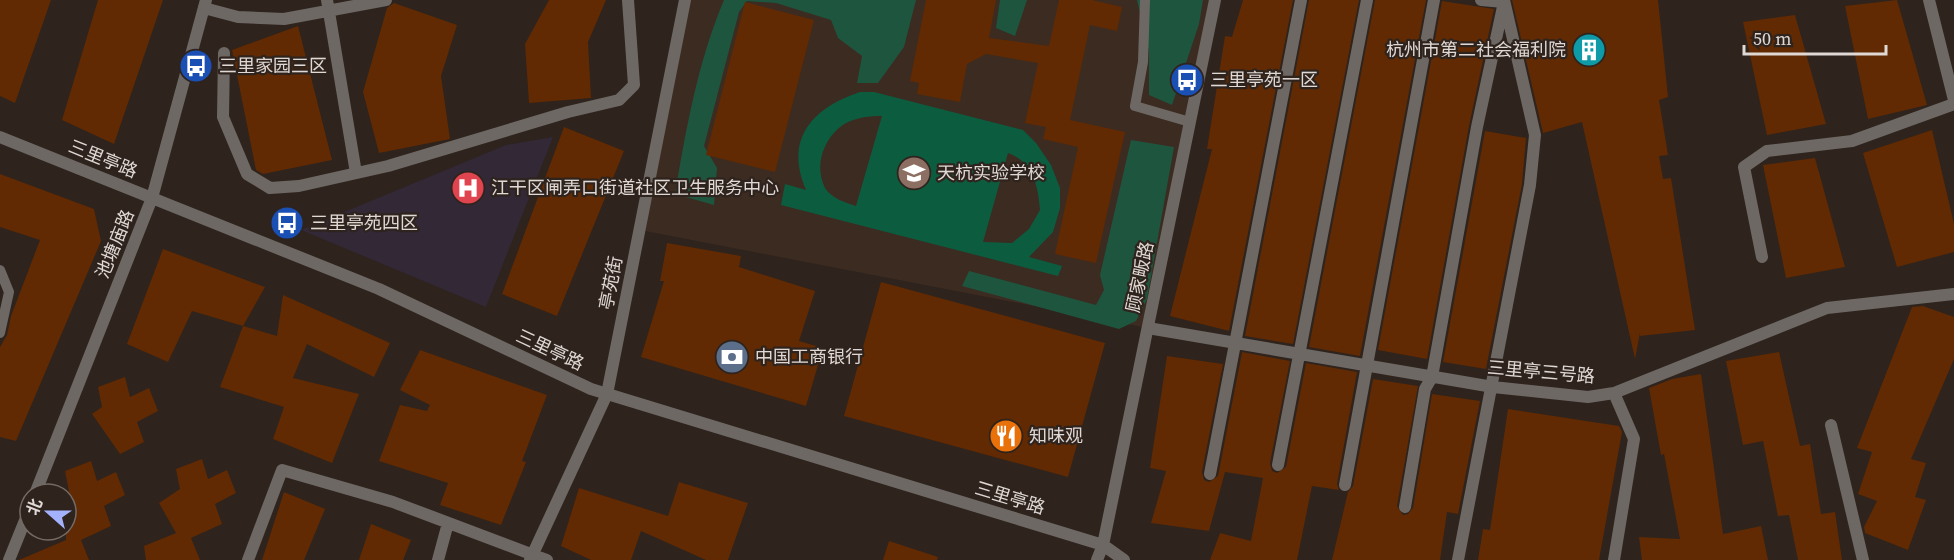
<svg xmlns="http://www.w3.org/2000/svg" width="1954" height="560" font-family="'Source Serif 4','Noto Sans SC',serif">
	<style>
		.built { fill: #3c2b21 }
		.medical { fill: #332836 }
		.green { fill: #0c5d40; fill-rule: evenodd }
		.forest { fill: #1e553e }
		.building { fill: #612a02 }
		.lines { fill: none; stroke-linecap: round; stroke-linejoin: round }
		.service { stroke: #6d6864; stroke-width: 10 }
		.minor { stroke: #6d6864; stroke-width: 12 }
		.tertiary { stroke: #6d6864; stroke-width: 12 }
		.labels { text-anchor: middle; stroke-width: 4.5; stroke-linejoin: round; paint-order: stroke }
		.poi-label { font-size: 18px; fill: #e0d8d4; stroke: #2e231d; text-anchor: start }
		.street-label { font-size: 18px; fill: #e0d8d4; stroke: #2e231d }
	</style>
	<rect width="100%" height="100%" fill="#2e231d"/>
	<path class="built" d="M685 0H1211L1148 328 640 230Z"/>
	<path class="medical" d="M553 137 486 307 301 230 506 145Z"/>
	<path class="green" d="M860 92H874L1023 130 1036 143 1051 165 1060 188V208L1053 232 1029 257 1062 266 1058 276 781 205 785 184 806 190C784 139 812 108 860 92ZM882 116 856 206C846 203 831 198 825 188 813 165 825 135 846 123 858 117 869 116 882 116ZM1008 153C1033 162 1038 185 1040 210L1029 229 1012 243 983 242Z"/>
	<path class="forest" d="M724 0H916L904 47 878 83H857L862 56 838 38 831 20 776 3 747 1 739 12 704 146 717 168 714 205 675 194C686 129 698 61 724 0Z
		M1000 0H1027L1015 36 996 28Z
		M1137 0H1203L1199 24 1172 105 1149 95V51Z
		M1131 140 1174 147 1147 299 1136 321 1119 329 962 286 969 271 1096 305 1104 290 1100 275Z"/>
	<path class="building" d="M0 0H51L15 103 0 96Z
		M98 0H163L114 144 62 120Z
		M549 0H606L588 42 591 98 529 103 525 44Z
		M926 0H996L989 38 1049 46 1059 0H1092L1122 7 1117 31 1090 25 1070 120 1125 132 1096 263 1055 254 1078 147 1043 139 1046 127 1025 123 1038 63 986 54 967 64 960 102 917 94 919 83 910 81Z
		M1243 0H1293L1229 331 1170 316 1212 149H1207L1225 36 1232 37Z
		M1309 0H1359L1293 344 1245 336Z
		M1375 0H1426L1360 356 1309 347Z
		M1512 0H1658L1668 97 1659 100 1668 155 1659 156 1663 179 1671 178 1695 330 1640 336V333L1635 359 1582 122 1543 133Z
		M1897 0 1927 105 1868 119 1845 6Z
		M1442 1 1494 9 1469 126 1427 359 1378 350Z
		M745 2 814 20 775 172 706 155Z
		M394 3 457 25 441 76 450 139 379 153 363 92 387 8Z
		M1795 15 1826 124 1767 135 1743 22Z
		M298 26 332 160 263 174 256 170 232 50Z
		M564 127 624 151 557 316 502 294Z
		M1932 130 1954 224V252L1897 267 1863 153Z
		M1485 131 1526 138 1522 184 1486 369 1443 362Z
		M1815 158 1845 267 1786 278 1763 165Z
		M0 174 94 209 101 241 16 441 0 437V347L7 335 11 316 40 240 0 227Z
		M667 243 741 256 739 267 815 291 799 341 823 348 806 406 641 357 664 281H660Z
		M163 249 265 287 243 326 192 311 168 362 127 344Z
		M881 282 1105 343 1068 477 844 416Z
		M283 295 390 343 374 377 307 344 293 378 359 394 332 463 273 439 284 407 220 387 243 326 277 336Z
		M1923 306 1954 317V359L1911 459 1926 463 1915 497 1926 500 1908 550 1865 533 1864 527 1877 501 1858 494 1872 452 1857 448 1912 307Z
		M420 350 547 395 522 461 526 462 501 525 440 505 448 483 379 461 400 405 427 411 430 405 400 390Z
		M1242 352 1290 361 1270 463 1272 471 1277 473 1286 467 1306 363 1357 372 1337 484 1339 490 1312 486 1297 560H1210L1220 533 1251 541 1263 478 1225 472 1209 531 1151 523 1166 471 1150 468 1167 356 1223 364 1202 472 1204 480 1209 482 1218 476Z
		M1779 352 1800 446 1810 444 1821 514 1835 512 1842 560H1798L1789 515 1778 516 1763 441 1743 445 1726 361Z
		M1701 374 1723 534 1761 526 1768 560H1642L1639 537 1680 539 1664 454 1661 455 1649 388 1672 379Z
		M125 377 130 397 149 388 158 411 137 422 144 442 120 454 92 414 102 407 98 387Z
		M1373 379 1418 386 1397 506 1403 515 1408 514 1413 508 1432 394 1480 401 1458 514 1447 512 1440 560H1332L1348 492 1353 486Z
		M1508 409 1619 426 1622 432 1599 560H1478L1483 529 1490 530Z
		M202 459 208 479 227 470 236 493 215 504 222 524 191 538 200 560H146L144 546 176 533 159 503 180 489 176 469Z
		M91 461 97 481 116 472 125 495 104 506 111 526 81 540 89 560H19L66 540V493L69 491 65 471Z
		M679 482 748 503 728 560H706L641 531 631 560H591L561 546 579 488 668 516Z
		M284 492 325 509 304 560H262Z
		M371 524 411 540 403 560H359Z
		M889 541 938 557 937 560H883Z"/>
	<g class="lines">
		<path class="service" d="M1145 0 1143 62 1135 106 1190 122
			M0 270 9 292 0 333"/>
		<path class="minor" d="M327 0 356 173
			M1929 0 1954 100
			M204 8 238 17 284 19 386 0
			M224 53 223 117 247 174 270 188 299 186 388 166 568 112 619 100 634 85 628 0
			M0 137 152 198
			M1762 257 1744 167 1767 151 1852 141 1954 104
			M1148 328 1493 387 1588 397 1614 393 1827 308 1954 294
			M1831 425 1863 560
			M1278 465 1367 0
			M1210 474 1301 0
			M1345 485 1434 0
			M1405 507 1425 389 1432 377 1477 127 1504 2 1481 0
			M248 560 282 470 393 502 547 560
			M438 560 448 523
			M530 560 607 394 685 0
			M1458 560 1530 185 1535 135 1504 0
			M1614 560 1634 439 1614 393"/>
		<path class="tertiary" d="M152 198 379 289 591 389 1103 545 1124 560
			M35 494 152 198 206 0
			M9 560 30 508
			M1097 560 1103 545 1215 0"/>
	</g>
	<defs>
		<symbol id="building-disc" viewBox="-11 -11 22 22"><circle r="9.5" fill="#0f9aa8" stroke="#2e231d"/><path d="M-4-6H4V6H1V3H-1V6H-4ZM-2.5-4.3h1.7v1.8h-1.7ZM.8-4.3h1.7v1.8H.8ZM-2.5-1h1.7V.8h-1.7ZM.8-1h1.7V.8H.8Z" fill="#fff"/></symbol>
		<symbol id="bus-disc" viewBox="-11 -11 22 22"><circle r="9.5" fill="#1a4fb4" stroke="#2e231d"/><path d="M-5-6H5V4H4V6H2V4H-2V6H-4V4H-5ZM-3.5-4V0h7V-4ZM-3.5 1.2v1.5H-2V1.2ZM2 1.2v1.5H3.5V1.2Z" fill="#fff"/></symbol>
		<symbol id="school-disc" viewBox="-11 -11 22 22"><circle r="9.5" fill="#8d6e63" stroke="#2e231d"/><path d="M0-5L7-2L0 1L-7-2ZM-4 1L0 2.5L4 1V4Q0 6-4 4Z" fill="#fff"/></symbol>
		<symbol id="hospital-disc" viewBox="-11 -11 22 22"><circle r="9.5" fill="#e0444e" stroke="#2e231d"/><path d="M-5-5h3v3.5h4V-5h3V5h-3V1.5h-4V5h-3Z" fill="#fff"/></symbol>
		<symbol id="bank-disc" viewBox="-11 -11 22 22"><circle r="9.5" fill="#5c6f8a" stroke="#2e231d"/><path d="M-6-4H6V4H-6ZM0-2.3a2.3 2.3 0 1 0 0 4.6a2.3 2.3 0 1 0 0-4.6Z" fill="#fff"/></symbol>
		<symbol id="restaurant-disc" viewBox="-11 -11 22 22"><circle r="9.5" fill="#e8710a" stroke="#2e231d"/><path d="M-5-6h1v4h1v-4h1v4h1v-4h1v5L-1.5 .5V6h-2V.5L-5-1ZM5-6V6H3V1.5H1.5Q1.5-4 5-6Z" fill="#fff"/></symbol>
	</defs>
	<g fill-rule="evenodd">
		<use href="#building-disc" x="1570" y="31" width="38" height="38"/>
		<use href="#bus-disc" x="177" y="47" width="38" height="38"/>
		<use href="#bus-disc" x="1168" y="61" width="38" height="38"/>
		<use href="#school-disc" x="895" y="154" width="38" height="38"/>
		<use href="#hospital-disc" x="449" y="169" width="38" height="38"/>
		<use href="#bus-disc" x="268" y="204" width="38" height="38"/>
		<use href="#bank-disc" x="713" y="338" width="38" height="38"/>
		<use href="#restaurant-disc" x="987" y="417" width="38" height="38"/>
	</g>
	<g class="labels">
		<g class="poi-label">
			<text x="1566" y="56" text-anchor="end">杭州市第二社会福利院</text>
			<text x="219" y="72">三里家园三区</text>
			<text x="1210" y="86">三里亭苑一区</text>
			<text x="937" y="179">天杭实验学校</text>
			<text x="491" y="194">江干区闸弄口街道社区卫生服务中心</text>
			<text x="310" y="229">三里亭苑四区</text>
			<text x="755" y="363">中国工商银行</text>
			<text x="1029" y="442">知味观</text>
		</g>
		<g class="street-label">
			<text transform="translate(103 159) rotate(22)" y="6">三里亭路</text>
			<text transform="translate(115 244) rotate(-68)" y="6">池塘庙路</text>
			<text transform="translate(1140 277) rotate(-78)" y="6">顾家畈路</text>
			<text transform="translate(611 283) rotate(-79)" y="6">亭苑街</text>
			<text transform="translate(550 350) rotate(25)" y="6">三里亭路</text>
			<text transform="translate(1541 372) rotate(5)" y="6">三里亭三号路</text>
			<text transform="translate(1010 498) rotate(17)" y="6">三里亭路</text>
		</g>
	</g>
	<g transform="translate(48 512) rotate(291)"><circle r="28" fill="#2e231d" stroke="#756b66" stroke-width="1.5"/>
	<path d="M0-4.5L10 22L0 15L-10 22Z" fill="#a4b2fc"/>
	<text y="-9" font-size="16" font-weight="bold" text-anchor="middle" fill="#e0d8d4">北</text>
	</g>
	<path d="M1744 45v9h142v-9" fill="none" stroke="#e0d8d4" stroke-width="3"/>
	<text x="1753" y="45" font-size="18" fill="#e0d8d4" stroke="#2e231d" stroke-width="4.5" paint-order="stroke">50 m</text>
</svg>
